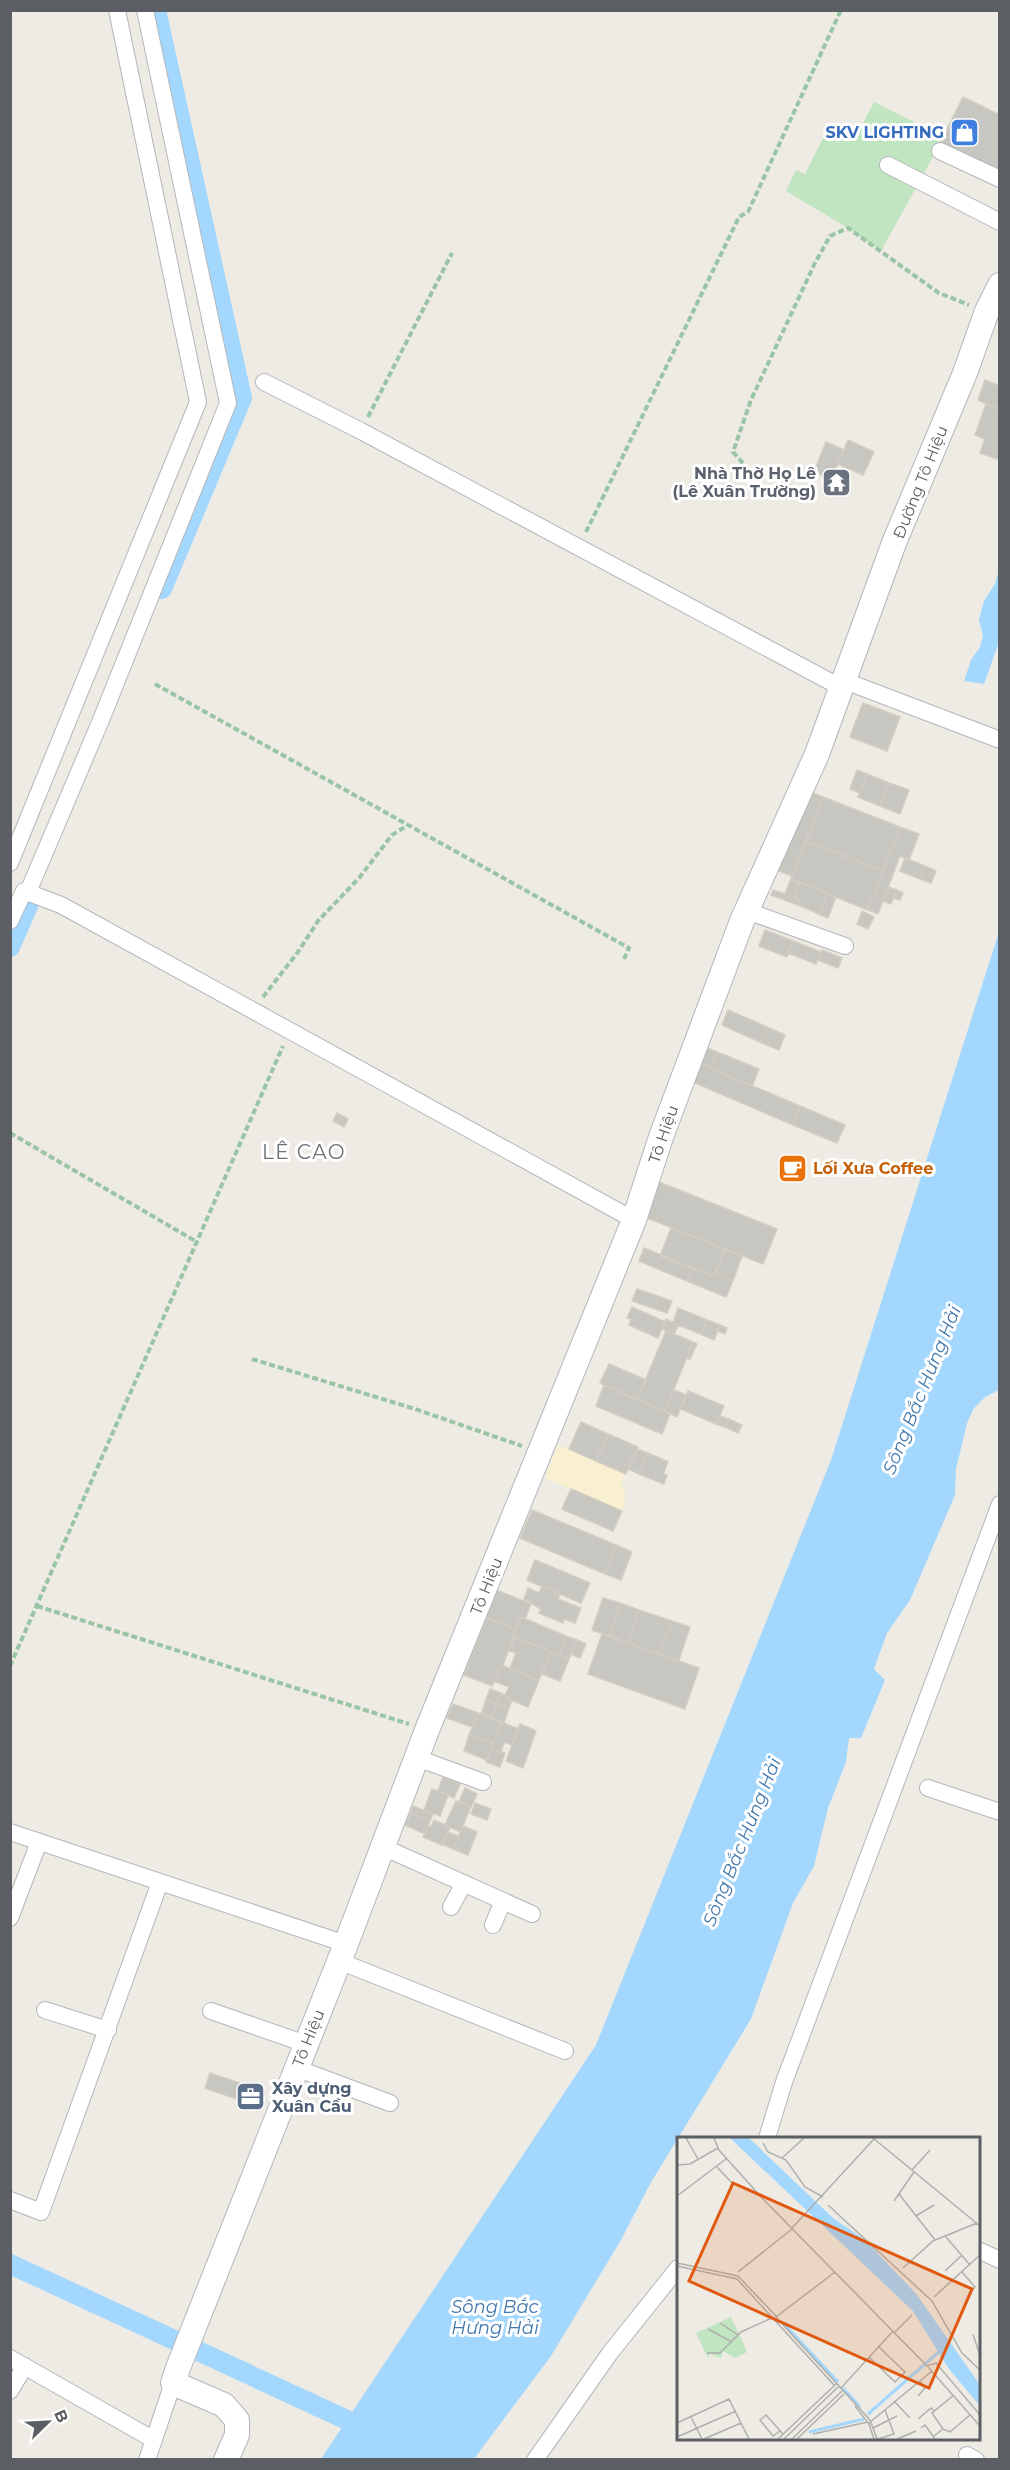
<svg xmlns="http://www.w3.org/2000/svg" width="1010" height="2470" font-family="Montserrat,sans-serif">
	<style>
		.green { fill: #c0e5c0 }
		.sand { fill: #f9f0d2 }
		.water { fill: #a4d7fd }
		.lines { fill: none; stroke-linecap: round; stroke-linejoin: round }
		.canal { stroke: #a4d7fd; stroke-width: 20 }
		.building { fill: #c8c6c0; stroke: #d2cdc1; stroke-width: 1.5 }
		.street-casing { stroke: #b3b6ba; stroke-width: 18 }
		.secondary-casing { stroke: #b2b6ba; stroke-width: 26 }
		.path { stroke: #99c5a5; stroke-width: 4; stroke-dasharray: 6 3; stroke-linecap: butt }
		.street { stroke: #fff; stroke-width: 16 }
		.secondary { stroke: #fff; stroke-width: 24 }
		.labels { text-anchor: middle; stroke-width: 6; stroke-linejoin: round; paint-order: stroke }
		.shop-label { font-size: 16px; font-weight: bold; fill: #366cbe; stroke: #fff; text-anchor: end }
		.worship-label { font-size: 16px; font-weight: bold; fill: #5b616d; stroke: #fff; text-anchor: end }
		.street-label { font-size: 16px; fill: #5b5f63; stroke: #fff }
		.food-label { font-size: 16px; font-weight: bold; fill: #c56008; stroke: #fff; text-anchor: start }
		.service-label { font-size: 16px; font-weight: bold; fill: #4e5e75; stroke: #fff; text-anchor: start }
		.water-label { font-size: 18px; font-style: italic; fill: #4278ae; stroke: #fff }
		.quarter-label { font-size: 20px; letter-spacing: 1.5px; fill: #6c7175; stroke: #fff }
		.inset-river { fill: none; stroke: #a4d7fd; stroke-width: 3 }
		.inset-road { fill: none; stroke: #afafac; stroke-width: 1.5 }
		.view { fill: #e15910; fill-opacity: 0.15; stroke: #e15910; stroke-width: 3 }
		.inset-edge { fill: none; stroke: #5b5f63; stroke-width: 3 }
	</style>
	<rect width="100%" height="100%" fill="#edebe3"/>
	<path class="green" d="M874 102 944 137 881 251 848 228 786 191 796 170 805 174 830 124 856 137Z"/>
	<path class="sand" d="M558 1445 626 1474 621 1480 626 1495 622 1511 545 1478Z"/>
	<path class="water" d="M999 569V642L984 684 964 681 971 660 980 647 983 635 979 620 984 601 995 584Z
		M999 932V1390L985 1397 974 1408 967 1423 956 1469 955 1495 910 1600 887 1633 874 1669 885 1680 861 1738H849L846 1762 828 1808 814 1866 793 1903 751 2019 650 2184 621 2240 551 2356 474 2459H321L596 2045 831 1460Z"/>
	<g class="lines">
		<path class="canal" d="M156 10 242 398 162 589
			M10 947 28 906
			M10 2264 373 2432"/>
	</g>
	<path class="building" d="M963 97 1000 115V173L940 144Z
		M985 380 1000 386V409L978 400Z
		M986 404 1000 409V460L980 453 985 439 975 435Z
		M848 440 874 452 863 475 838 464Z
		M826 442 844 450 831 479 814 472Z
		M863 703 900 717 887 751 850 737Z
		M857 770 867 774 860 793 850 789Z
		M867 774 889 783 880 806 858 797Z
		M889 783 909 790 900 814 880 806Z
		M808 791 823 797 792 876 777 870Z
		M823 797 900 827 883 871 806 841Z
		M900 827 919 834 909 860 900 856 878 914 868 910Z
		M806 841 883 871 868 910 791 879Z
		M905 858 925 866 920 879 900 871Z
		M925 866 936 871 931 883 920 879Z
		M791 879 799 882 795 891V897L800 899 798 905 771 895 773 890 785 894Z
		M799 882 827 893 819 914 798 905 800 899 795 897V891Z
		M799 882 827 893 819 914 798 905 800 899 795 897V891Z
		M888 887 897 890 891 904 883 901Z
		M897 890 903 893 900 900 894 898Z
		M827 893 836 897 828 918 819 914Z
		M862 911 874 917 868 929 857 924Z
		M765 930 793 941 787 957 759 946Z
		M793 941 821 952 816 964 788 953Z
		M822 950 842 958 838 968 818 960Z
		M728 1010 767 1027 760 1042 722 1025Z
		M767 1027 785 1035 779 1050 760 1042Z
		M707 1048 717 1052 711 1068 701 1064Z
		M717 1052 759 1069 752 1086 711 1068Z
		M701 1064 800 1106 793 1125 693 1082Z
		M800 1106 845 1125 837 1143 793 1125Z
		M337 1113 348 1119 344 1127 333 1121Z
		M659 1182 777 1229 763 1264 645 1217Z
		M671 1228 725 1249 714 1277 660 1256Z
		M644 1248 693 1268 687 1281 639 1261Z
		M725 1249 742 1256 733 1281 715 1273Z
		M693 1268 714 1277 715 1273 733 1281 726 1297 687 1281Z
		M637 1289 672 1301 667 1313 632 1301Z
		M632 1307 665 1322 658 1338 629 1325 631 1319 627 1318Z
		M678 1308 707 1320 701 1334 673 1323Z
		M666 1319 678 1325 674 1335 662 1329Z
		M707 1320 720 1325 714 1340 701 1334Z
		M720 1325 727 1328 725 1334 718 1331Z
		M666 1331 693 1342 665 1411 637 1400Z
		M693 1342 697 1344 690 1359 687 1358Z
		M609 1364 646 1380 637 1400 600 1383Z
		M604 1385 670 1414 662 1434 596 1406Z
		M674 1390 686 1395 677 1417 665 1411Z
		M688 1391 724 1406 716 1424 681 1409Z
		M720 1416 729 1419 725 1427 716 1424Z
		M729 1419 742 1425 738 1433 725 1427Z
		M581 1422 608 1434 596 1461 569 1449Z
		M608 1434 638 1447 626 1474 596 1461Z
		M637 1449 648 1453 639 1474 628 1469Z
		M648 1453 668 1462 663 1474 667 1475 664 1484 639 1474Z
		M571 1489 622 1511 613 1531 562 1509Z
		M532 1510 616 1545 605 1574 520 1538Z
		M616 1545 632 1552 621 1580 605 1574Z
		M535 1560 590 1583 581 1603 527 1580Z
		M542 1586 560 1594 558 1599 581 1608 575 1623 564 1619 563 1623 539 1613 541 1609 524 1599 528 1588 539 1593Z
		M496 1590 531 1604 525 1619 521 1617 516 1630 485 1617Z
		M603 1598 620 1603 610 1636 592 1630Z
		M620 1603 639 1610 628 1643 610 1636Z
		M639 1610 672 1621 660 1654 628 1643Z
		M487 1617 516 1630 503 1665H501L492 1686 464 1675Z
		M521 1617 566 1636 559 1655 513 1637Z
		M672 1621 690 1627 679 1660 660 1654Z
		M602 1634 699 1668 685 1709 588 1674Z
		M566 1636 577 1640 569 1659 559 1655Z
		M515 1637 551 1652 539 1680 510 1668 516 1653 509 1651Z
		M577 1640 586 1644 580 1658 571 1654Z
		M551 1652 569 1659 560 1681 542 1674Z
		M501 1665 539 1680 528 1707 504 1697 509 1687 494 1681Z
		M490 1689 501 1693 497 1704 486 1700Z
		M501 1693 512 1700 509 1708 497 1704Z
		M486 1700 497 1704 492 1718 481 1714Z
		M453 1704 478 1713 472 1727 447 1718Z
		M497 1704 509 1708 504 1723 492 1718Z
		M478 1713 501 1722 493 1743 469 1735Z
		M501 1722 519 1729 512 1745 504 1742 501 1752 491 1749Z
		M520 1724 536 1731 523 1768 506 1761Z
		M469 1735 493 1743 487 1760 464 1751Z
		M491 1749 505 1753 500 1767 486 1762Z
		M443 1777 460 1784 454 1798 438 1791Z
		M465 1788 477 1794 471 1807 459 1802Z
		M432 1789 448 1795 440 1816 424 1810Z
		M456 1801 471 1807 460 1832 445 1825Z
		M475 1803 491 1809 487 1820 471 1814Z
		M413 1806 433 1814 430 1821 411 1813Z
		M411 1813 430 1821 425 1834 405 1825Z
		M434 1820 450 1827 442 1845 423 1837 428 1826 431 1827Z
		M463 1826 477 1832 468 1855 453 1849Z
		M447 1832 459 1836 453 1849 442 1844Z
		M210 2073 265 2092 259 2107 205 2088Z"/>
	<g class="lines">
		<defs>
			<path id="street" d="M940 151 1000 179
				M888 165 1000 222
				M264 382 361 431 842 688
				M845 681 1000 740
				M10 863 198 402 117 10
				M28 892 101 720 228 403 145 10
				M747 911 845 946
				M10 921 24 891 61 905 634 1220
				M417 1758 483 1782
				M928 1788 1000 1812
				M10 1832 346 1944
				M383 1847 532 1914
				M451 1907 464 1883
				M10 1918 39 1842
				M493 1925 503 1901
				M339 1961 565 2051
				M45 2010 108 2030
				M211 2011 306 2044
				M296 2068 390 2103
				M767 2138 784 2082 1000 1504
				M10 2200 41 2212 160 1882
				M978 2250 1000 2260
				M10 2358 154 2440
				M10 2391 25 2366
				M967 2455 976 2460
				M147 2460 173 2383
				M535 2460 610 2353 678 2268"/>
			<path id="secondary" d="M226 2460 237 2435V2420L224 2405 173 2383 178 2368 346 1944 427 1730 634 1220 661 1137 742 921 817 754 894 543 965 373 987 311 1000 285"/>
		</defs>
		<use href="#street" class="street-casing"/>
		<use href="#secondary" class="secondary-casing"/>
		<path class="path" d="M368 417 452 253
			M799 490 749 470 733 452 751 400 815 263 830 236 848 228 939 293 969 305
			M586 532 739 217 748 212 841 10
			M155 684 629 948 624 959
			M263 997 298 952 318 921 359 878 392 835 408 825
			M10 1133 197 1242
			M252 1359 415 1409 522 1446
			M37 1606 409 1724
			M10 1666 283 1046"/>
		<use href="#street" class="street"/>
		<use href="#secondary" class="secondary"/>
	</g>
	<defs>
		<symbol id="shop-square" viewBox="-11 -11 22 22"><rect x="-9" y="-9" width="18" height="18" rx="4" fill="#3f7fe0" stroke="#fff"/><path d="M-5-2.5h2.3a2.7 3.5 0 0 1 5.4 0H5L5.5 6h-11ZM-1.5-2.5h3a1.5 2.3 0 0 0-3 0Z" fill="#fff"/></symbol>
		<symbol id="temple-square" viewBox="-11 -11 22 22"><rect x="-9" y="-9" width="18" height="18" rx="4" fill="#6b7280" stroke="#fff"/><path d="M0-6L5-2H3V0L6.5 2.5H4V6H1.5V3h-3V6H-4V2.5H-6.5L-3 0V-2H-5Z" fill="#fff"/></symbol>
		<symbol id="cafe-square" viewBox="-11 -11 22 22"><rect x="-9" y="-9" width="18" height="18" rx="4" fill="#e8710a" stroke="#fff"/><path d="M-5.5-4.5H6V0H3Q3 3.5 0 3.5H-2.5Q-5.5 3.5-5.5 0ZM3-3.2v2h1.7v-2ZM-6 4.5H4V6H-6Z" fill="#fff"/></symbol>
		<symbol id="office-square" viewBox="-11 -11 22 22"><rect x="-9" y="-9" width="18" height="18" rx="4" fill="#5c6f8a" stroke="#fff"/><path d="M-6-3h4V-5.5h4V-3h4V5H-6ZM-1-4.5V-3h2v-1.5ZM-6 0V1H6V0Z" fill="#fff"/></symbol>
	</defs>
	<g fill-rule="evenodd">
		<use href="#shop-square" x="948" y="116" width="33" height="33"/>
		<use href="#temple-square" x="820" y="466" width="33" height="33"/>
		<use href="#cafe-square" x="776" y="1152" width="33" height="33"/>
		<use href="#office-square" x="234" y="2080" width="33" height="33"/>
	</g>
	<g class="labels">
		<g class="shop-label">
			<text x="944" y="138">SKV LIGHTING</text>
		</g>
		<g class="worship-label">
			<text x="816" y="479">Nhà Thờ Họ Lê<tspan x="816" dy="18">(Lê Xuân Trường)</tspan></text>
		</g>
		<g class="street-label">
			<text transform="translate(920 482) rotate(-68)" y="6">Đường Tô Hiệu</text>
			<text transform="translate(663 1134) rotate(-71)" y="6">Tô Hiệu</text>
			<text transform="translate(486 1586) rotate(-68)" y="6">Tô Hiệu</text>
			<text transform="translate(308 2038) rotate(-68)" y="6">Tô Hiệu</text>
		</g>
		<g class="food-label">
			<text x="813" y="1174">Lối Xưa Coffee</text>
		</g>
		<g class="service-label">
			<text x="272" y="2094">Xây dựng<tspan x="272" dy="18">Xuân Cầu</tspan></text>
		</g>
		<g class="water-label">
			<text transform="translate(922 1390) rotate(-68)" y="6">Sông Bắc Hưng Hải</text>
			<text transform="translate(742 1842) rotate(-68)" y="6">Sông Bắc Hưng Hải</text>
			<text x="495" y="2313">Sông Bắc<tspan x="495" dy="21">Hưng Hải</tspan></text>
		</g>
		<g class="quarter-label">
			<text x="304" y="1159">LÊ CAO</text>
		</g>
	</g>
	<g transform="translate(677 2137)">
		<rect width="303" height="303" fill="#edebe3"/>
		<path d="M54 180 70 215 58 221 46 214 44 221 32 217 31 221 19 196Z" fill="#c0e5c0"/>
		<path d="M53 1H72L156 81 188 103 240 158 303 248V269L272 232 236 174Z" fill="#a4d7fd"/>
		<path class="inset-river" d="M108 188 161 245M166 251 183 270M191 277 264 213M132 295 187 282"/>
		<path class="inset-road" d="M9 1 21 22M37 1 42 13 85 61 250 229 259 226 303 278M196 1 303 89M86 6 91 15 109 23 128 50 146 60M105 21 127 1M0 28 13 27 41 11M40 30 55 46M235 33 253 13M222 57 258 103M0 59 49 22M217 64 237 35M151 68 255 164 285 216 303 233M239 79 257 68M115 91 197 2M269 100 293 128M0 126 61 139 100 180M0 129 60 142 157 248M226 131 256 104 300 86M268 134 284 119M61 135 115 92M158 135 99 180 193 283 200 302M285 135 298 150 292 156M257 160 303 118M43 186 61 198M31 192 55 205M217 196 235 178M296 197 303 219M30 216H43L64 195 97 180M192 220 218 245 228 235 202 210M251 230 303 289M164 251 216 194M241 259 248 251 243 244M217 264 233 281M178 269 192 287 197 302M14 280 25 302M241 282 254 271 257 274M0 286 52 262 72 302M192 286 255 234M196 291 220 279M244 291 248 288 258 302M266 292 255 276 277 258M103 294 96 299 83 283 89 278 106 297M136 297 191 285M257 299 266 292 273 295 293 278M0 300 59 274M27 302 64 286M101 302 160 246M107 302 162 249M115 302 165 254M120 302 167 257M201 302 217 297 208 273M220 302 239 294"/>
		<path class="view" d="M56 46 295 152 252 251 12 144Z"/>
		<rect width="303" height="303" class="inset-edge"/>
	</g>
	<rect width="1010" height="2470" fill="none" stroke="#5b5f63" stroke-width="24"/>
	<g transform="translate(48 2422) rotate(66)" stroke="#ffffff" stroke-width="4.5" paint-order="stroke">
	<path d="M0-4.5L10 22L0 15L-10 22Z" fill="#5b5f63"/>
	<text y="-9" font-size="16" font-weight="bold" text-anchor="middle" fill="#5b5f63">B</text>
	</g>
</svg>
